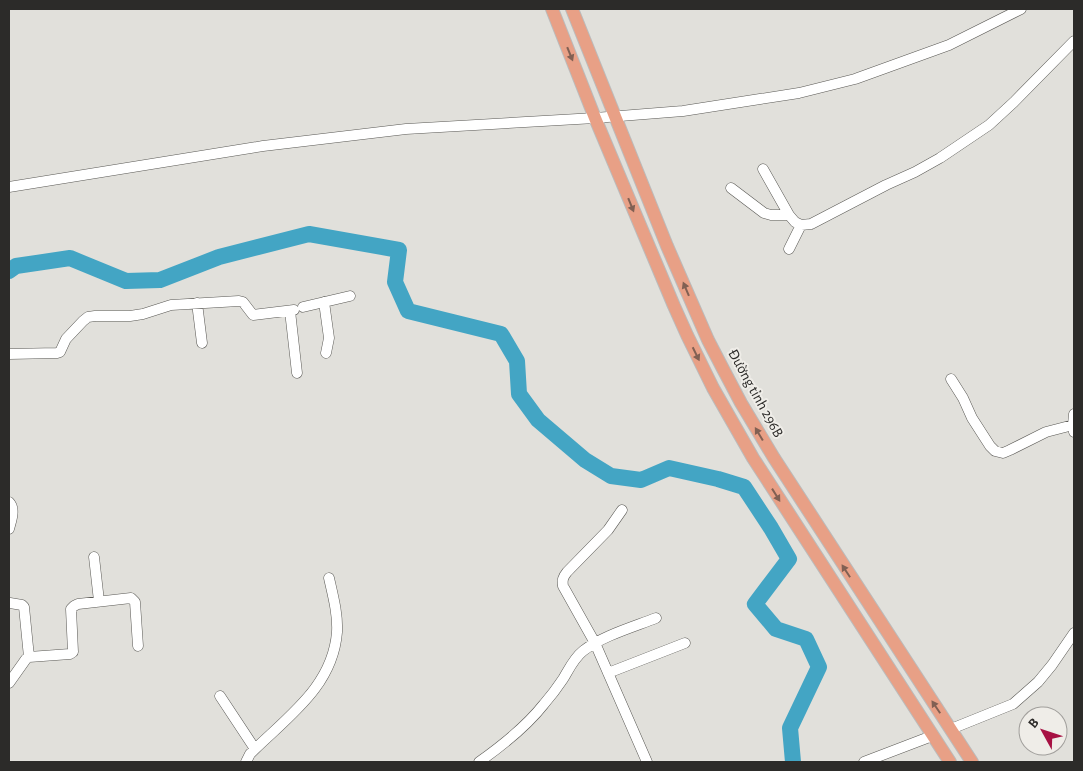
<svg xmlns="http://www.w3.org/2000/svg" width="1083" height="771" font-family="'Alegreya Sans',sans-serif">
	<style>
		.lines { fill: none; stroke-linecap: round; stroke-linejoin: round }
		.river { stroke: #43a5c4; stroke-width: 16 }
		.minor-casing { stroke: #595854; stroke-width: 11 }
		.major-casing { stroke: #bbb; stroke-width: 14 }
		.minor { stroke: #fff; stroke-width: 10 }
		.major { stroke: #e8a086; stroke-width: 12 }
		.oneway { fill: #816053 }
		.labels { text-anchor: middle; stroke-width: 4; stroke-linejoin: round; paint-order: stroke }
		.street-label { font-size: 15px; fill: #2c2b29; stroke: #efede8 }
	</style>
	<rect width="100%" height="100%" fill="#e1e0db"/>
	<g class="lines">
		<path class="river" d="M9 271 16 266 70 258 126 281 160 280 219 257 309 234 399 250 395 282 408 311 501 334 517 361 519 394 538 420 585 460 611 476 641 480 669 468 718 479 744 487 771 528 789 559 755 604 776 629 806 639 819 667 790 728 793 762"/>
		<defs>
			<path id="minor" d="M763 169 789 215 795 222 801 225 811 224 886 185 915 172 940 158 989 125 1014 102 1074 41
				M9 187 263 146 406 129 595 118 683 111 799 93 855 79 949 45 1021 9
				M731 188 764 213 771 215H789
				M789 249 801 225
				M324 302 329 338 326 353
				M197 303 202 343
				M303 307 350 296
				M290 311 297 373
				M9 354 57 353 60 352 66 339 83 321 88 317 95 316H130L143 314 171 305 239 301 243 302 253 315 294 310
				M951 379 963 398 972 418 990 446 995 451 1003 453 1010 450 1046 432 1073 425
				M1074 414 1073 425 1074 432
				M9 502C16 509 11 521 9 529
				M622 510 608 530 567 572C563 577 562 580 563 586L595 643 647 762
				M94 557 99 601
				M10 603 22 605 24 607 29 657
				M608 673 685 643
				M9 683 26 659 29 657 70 654 73 652 71 609 74 606 78 604 131 598 135 602 138 646
				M220 696 255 749
				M951 729 1013 704 1038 682 1052 665 1074 633
				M246 762 250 754 255 749C290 715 333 685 337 632 338 614 333 596 329 578
				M479 762C503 745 526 727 544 704 551 696 557 688 563 679 569 669 574 658 583 651 602 636 633 627 656 618
				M864 762 932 736"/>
			<path id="major" d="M552 9 595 118 674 306 687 335 713 388 753 458 950 762
				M572 9 667 246 708 340 722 367 741 403 774 458 972 762"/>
		</defs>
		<use href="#minor" class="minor-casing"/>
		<use href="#major" class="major-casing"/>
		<use href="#minor" class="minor"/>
		<use href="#major" class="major"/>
	</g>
	<defs><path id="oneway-solid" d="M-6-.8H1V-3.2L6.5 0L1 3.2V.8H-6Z" transform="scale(1.25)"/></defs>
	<g class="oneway">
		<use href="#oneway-solid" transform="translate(570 54) rotate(68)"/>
		<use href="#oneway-solid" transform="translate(631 205) rotate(68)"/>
		<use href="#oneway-solid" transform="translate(686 289) rotate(-113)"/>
		<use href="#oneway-solid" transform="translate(696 354) rotate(64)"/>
		<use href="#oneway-solid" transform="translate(759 434) rotate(-121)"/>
		<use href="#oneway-solid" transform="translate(776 495) rotate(58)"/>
		<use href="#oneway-solid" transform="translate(846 571) rotate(-123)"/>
		<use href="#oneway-solid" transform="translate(936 707) rotate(-124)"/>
	</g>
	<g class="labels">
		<g class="street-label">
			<text transform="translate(756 393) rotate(61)" y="5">Đường tỉnh 296B</text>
		</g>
	</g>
	<rect width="1083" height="771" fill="none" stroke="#2c2b29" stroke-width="20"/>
	<g transform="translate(1043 731) rotate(310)"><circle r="24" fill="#efede8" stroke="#a19f9c"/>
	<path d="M0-4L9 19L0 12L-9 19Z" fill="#a71143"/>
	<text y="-8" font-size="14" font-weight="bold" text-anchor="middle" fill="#2c2b29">B</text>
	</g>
</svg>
